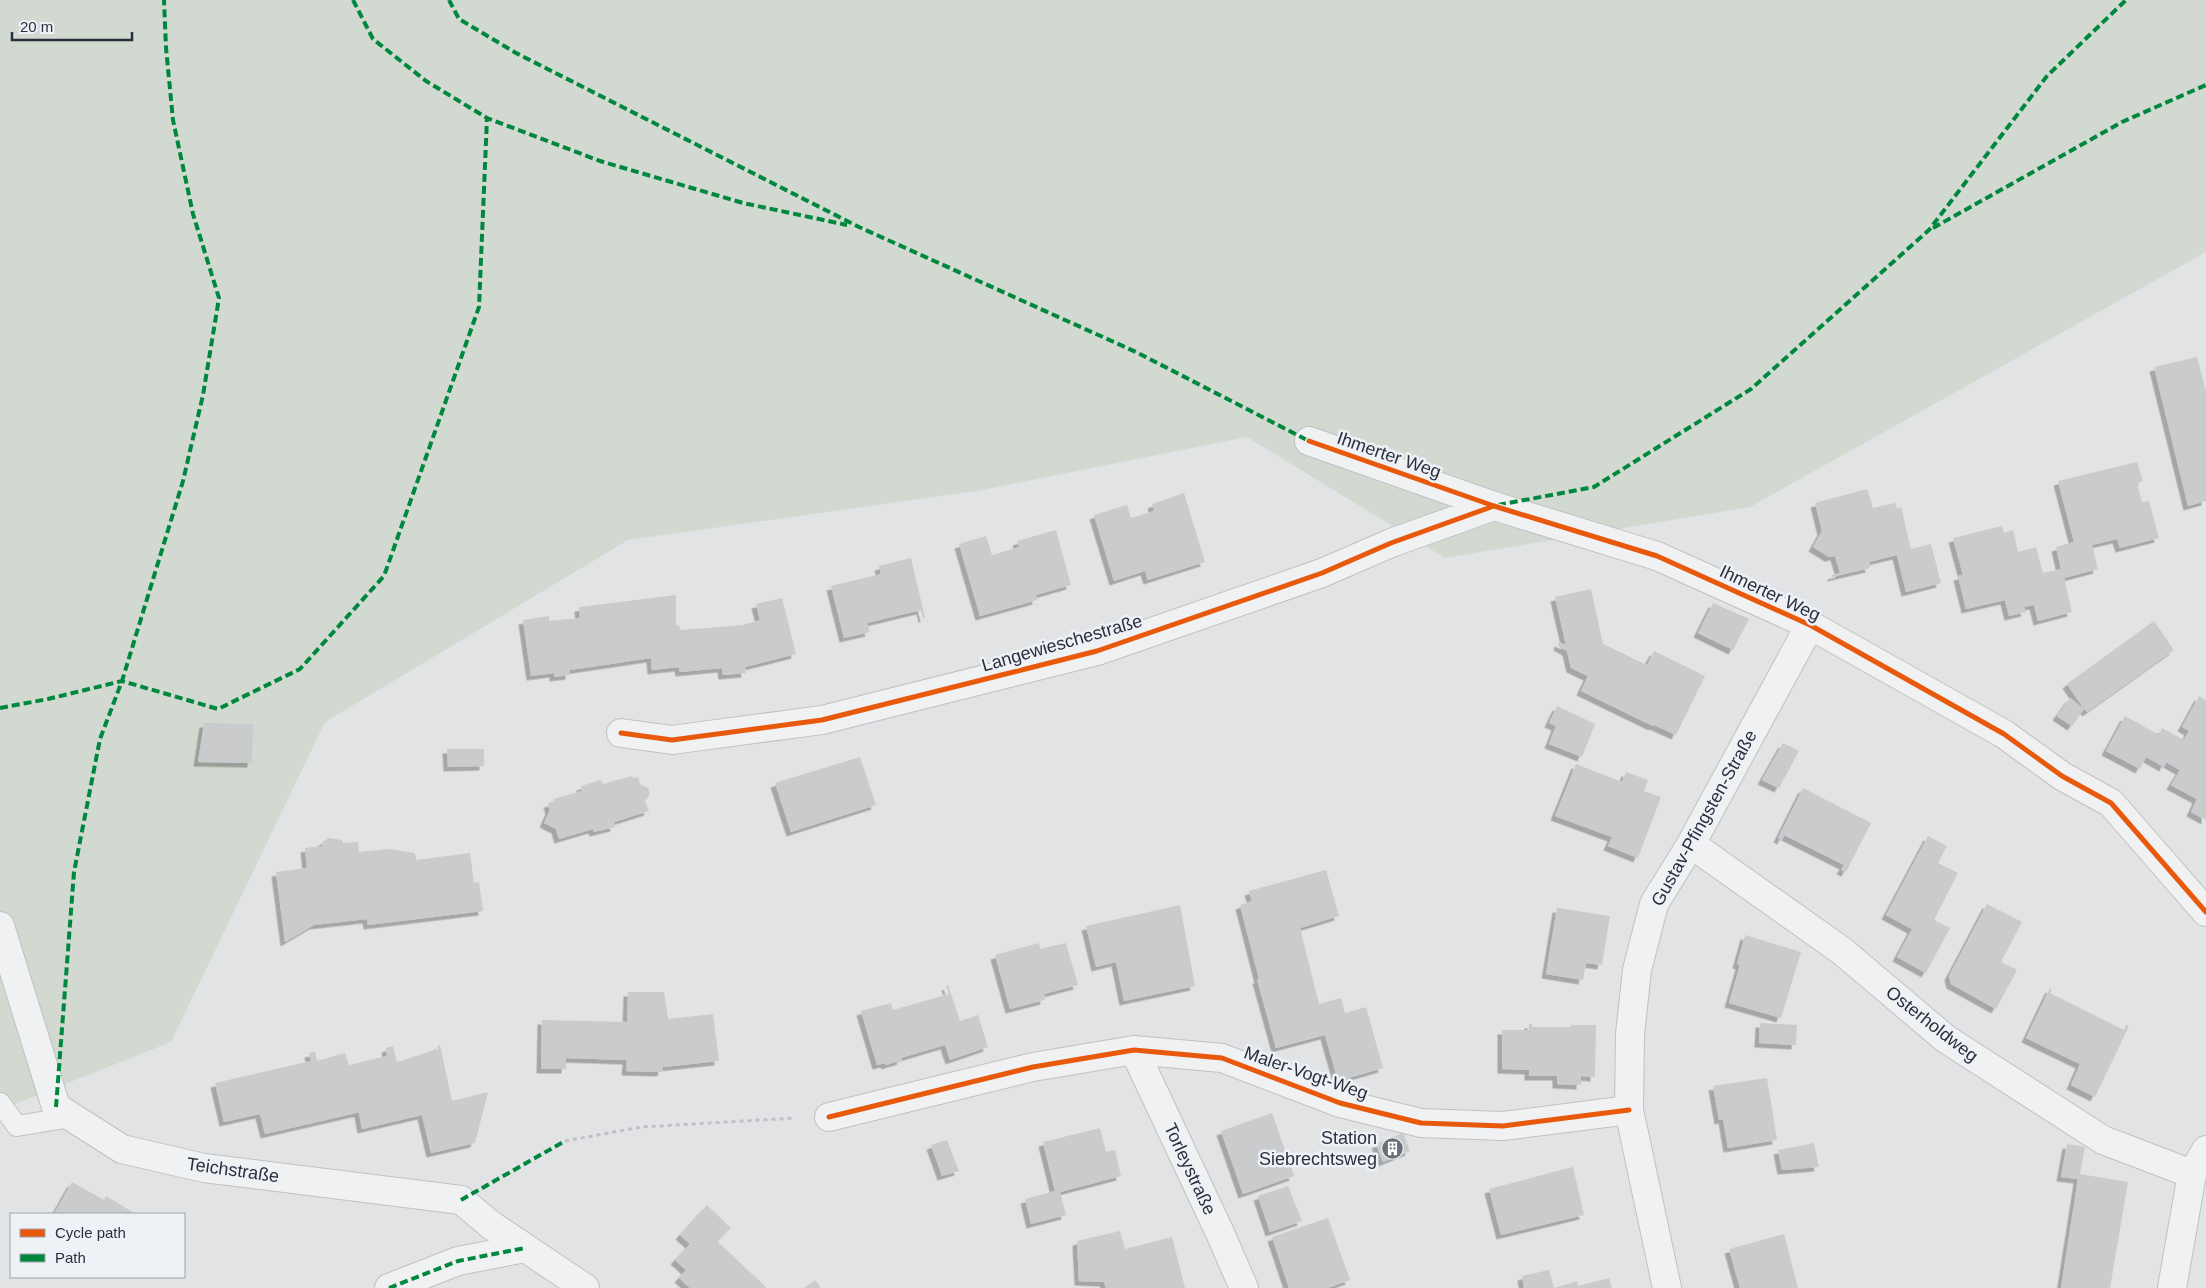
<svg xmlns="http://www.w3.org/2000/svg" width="2206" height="1288" font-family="Arial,sans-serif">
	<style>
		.green { fill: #d1d9d1 }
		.building { fill: #c9cbcd; filter: url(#shadow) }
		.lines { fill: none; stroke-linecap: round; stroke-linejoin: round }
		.service-casing { stroke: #bfc1c3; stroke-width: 22 }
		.minor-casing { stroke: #bfc1c3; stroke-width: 30 }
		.path { stroke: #bfc1c6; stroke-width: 3; stroke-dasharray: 4 4; stroke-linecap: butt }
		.service { stroke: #f0f1f2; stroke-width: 20 }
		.minor { stroke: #f0f1f2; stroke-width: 28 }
		.quiet { stroke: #00873e; stroke-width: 4; stroke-dasharray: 8 4; stroke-linecap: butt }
		.cycleway-casing { stroke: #eef1f5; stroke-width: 8 }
		.cycleway { stroke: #e8590c; stroke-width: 5 }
		.labels { text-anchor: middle; stroke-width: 5; stroke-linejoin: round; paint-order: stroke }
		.street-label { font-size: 18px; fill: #29303d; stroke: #eef1f5 }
		.poi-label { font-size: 18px; fill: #29303d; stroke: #eef1f5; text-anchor: end }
	</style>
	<defs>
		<filter id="shadow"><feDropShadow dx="-4.5" dy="4.5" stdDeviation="0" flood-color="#0004"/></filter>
	</defs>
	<rect width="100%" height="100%" fill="#e1e3e5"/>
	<path class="green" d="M0 0H2206V252L1750 507 1445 558 1247 437 976 491 628 540 325 722 171 1042 0 1110Z"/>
	<path class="building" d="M2197 357 2206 391V501L2188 506 2154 367Z
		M2137 462 2143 481 2137 483 2142 502 2149 501 2159 538 2120 548 2117 539 2092 545 2098 569 2064 578 2072 612 2038 621 2034 605 2024 607 2026 612 2009 616 2005 600 1966 609 1958 576 1963 575 1953 538 2002 526 2004 533 2013 530 2018 552 2036 547 2043 573 2061 569 2056 547 2074 542 2058 481Z
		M1867 489 1873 508 1895 503 1897 509 1901 507 1911 549 1931 544 1941 583 1906 592 1897 555 1869 562 1870 568 1832 577V575L1840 573 1835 556 1829 557 1813 547 1822 531 1815 503Z
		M1184 493 1205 562 1148 580 1145 571 1114 581 1094 515 1127 505 1131 518 1154 511 1152 504Z
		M1056 530 1071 585 1036 595 1037 600 980 616 959 544 986 536 992 555 1019 547 1017 541Z
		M911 558 925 618H923L921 610 867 623 870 632 844 638 831 586 881 574 879 566Z
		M1591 589 1603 644 1647 665 1654 651 1705 676 1676 735 1654 725 1653 726 1581 691 1588 676 1571 668 1567 651 1558 646 1559 642 1566 645 1555 597Z
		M676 595V625H679L680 630 743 625 760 620 756 604 782 598 796 654 745 667 746 673 723 675 722 668 680 672 679 667 652 670 651 658 570 670V675L554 677V673L531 676 523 620 549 616V621L580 618 579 607Z
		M1713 603 1749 619 1733 650 1698 633Z
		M2154 621 2174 650 2087 712 2084 709 2072 726 2057 716 2070 698 2084 709 2067 684Z
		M2199 696 2206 700V820L2191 812 2197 799 2171 785 2180 770 2166 762 2164 767 2146 757 2140 769 2106 751 2125 716 2159 735 2162 728 2184 740 2189 731 2182 727Z
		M1557 706 1595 724 1582 757 1549 744 1556 726 1549 723Z
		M204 723 253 724 252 763 198 762Z
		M1783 743 1799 751 1779 788 1762 780Z
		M447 749H484V766L448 767Z
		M860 757 876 805 791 832 775 783Z
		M1576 764 1622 782 1626 772 1648 780 1644 791 1661 797 1638 858 1608 846 1612 837 1555 816Z
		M632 776V778L638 777 640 784 648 788 650 794 645 801 649 811 614 822 615 827 594 832 593 829 559 839 556 829 544 823 550 810 548 803 554 802 553 799 582 791 581 786 601 780 603 784Z
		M1803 788 1871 823 1846 872 1841 870 1844 865 1784 835 1782 840 1778 838Z
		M1928 836 1947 846 1938 863 1958 873 1934 920 1950 928 1926 973 1897 957 1912 929 1886 915Z
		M329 838 342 840 343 843 358 842 359 852 388 849 415 853 416 860 470 853 474 883 479 882 483 911 368 925 367 919 314 925 285 942 276 872 307 868 305 848 322 846V842Z
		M1326 870 1339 916 1300 928 1319 1004 1341 998 1345 1013 1366 1007 1383 1068 1338 1081 1325 1035 1276 1048 1257 979H1259L1240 905 1252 901 1249 891Z
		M1987 904 2022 922 2001 962 2017 970 1996 1009 1951 984 1949 976Z
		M1180 905 1195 986 1124 1001 1116 962 1096 967 1086 926Z
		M1557 908 1610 916 1602 965 1586 963 1583 980 1546 974Z
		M1745 935 1801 952 1781 1018 1729 1003 1740 965 1737 964Z
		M1039 943 1040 949 1066 943 1078 985 1044 994 1045 1000 1010 1009 995 955Z
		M948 985 960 1021 978 1015 988 1047 950 1060 945 1045 901 1058 902 1060 886 1065 885 1063 877 1065 861 1011 891 1003 893 1010 949 994 946 986Z
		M2050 988 2052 989 2050 993 2124 1030 2126 1025 2129 1026 2095 1097 2071 1085 2080 1064 2026 1038Z
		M628 992H664L668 1019 713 1014 719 1061 663 1067 662 1072 626 1071 627 1060 566 1058V1069H541L542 1020 627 1022Z
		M1760 1023 1797 1025 1796 1045 1759 1043Z
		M1529 1024H1532V1027H1570L1571 1025H1596L1595 1077 1581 1076V1085L1557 1084V1076H1529V1070L1502 1069V1030H1529Z
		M438 1045H440L452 1101 488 1092 475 1143 431 1153 422 1115 362 1129 359 1113H356L265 1134 260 1114 224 1122 215 1083 311 1061 309 1053 315 1052 317 1061 345 1053 349 1065 387 1056 386 1048 393 1046 397 1062 438 1049Z
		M1767 1078 1777 1140 1728 1148 1723 1119 1719 1120 1713 1086Z
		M1272 1113 1294 1176 1243 1194 1221 1131Z
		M1100 1128 1106 1152 1115 1150 1121 1176 1060 1192 1066 1215 1031 1224 1025 1199 1055 1191 1043 1142Z
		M1403 1133 1410 1151 1383 1162 1376 1144Z
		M947 1140 959 1171 942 1176 931 1145Z
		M1814 1143 1819 1167 1782 1170 1778 1150Z
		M2067 1144 2085 1147 2080 1174 2128 1182 2110 1288H2061L2078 1179 2061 1177Z
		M1573 1167 1584 1215 1501 1235 1489 1189Z
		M72 1182 104 1200 106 1196 136 1214H54Z
		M1288 1186 1302 1221 1270 1232 1258 1196Z
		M707 1205 731 1228 717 1241 767 1288H690L679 1278 686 1270 675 1260 690 1244 680 1235Z
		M1328 1218 1350 1280 1328 1288H1289L1272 1237Z
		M1120 1231 1125 1249 1172 1237 1185 1288H1106L1104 1282 1079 1281 1077 1241Z
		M1784 1234 1798 1288H1740L1729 1249Z
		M1549 1270 1554 1288H1524L1522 1276Z
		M1609 1278 1612 1288H1554L1577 1281 1578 1286Z
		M815 1280 821 1288H804Z"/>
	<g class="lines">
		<defs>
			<path id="service" d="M0 1103 17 1126 71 1117"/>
			<path id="minor" d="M1309 441 1494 506 1657 556 1810 625 2004 734 2062 776 2111 803 2206 912
				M621 733 672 740 822 720 1097 651 1322 573 1391 543 1494 506
				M1691 844 1842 951 1946 1039 2103 1140 2192 1174
				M0 926 56 1107 122 1149 204 1168 461 1200 491 1225 585 1288
				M1134 1050 1220 1233 1244 1288
				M829 1117 1033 1067 1134 1050 1222 1058 1340 1103 1421 1123 1503 1126 1629 1110
				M389 1288 458 1261 525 1248
				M1667 1288 1629 1110 1630 1034 1637 970 1654 904 1691 844 1810 625
				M2172 1288 2192 1174 2206 1150"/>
		</defs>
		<use href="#service" class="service-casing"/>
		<use href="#minor" class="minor-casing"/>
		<path class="path" d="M565 1141 641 1127 795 1118"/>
		<use href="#service" class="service"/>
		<use href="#minor" class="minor"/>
		<path class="quiet" d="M353 0 373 39 426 81 487 118 600 161 743 203 847 225
			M449 0 459 19 516 53 859 227 1136 352 1309 441
			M1933 228 2122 122 2206 85
			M1498 505 1594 487 1751 389 1929 230 2047 76 2126 0
			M0 708 48 699 122 681 218 709 300 669 384 576 479 307 487 118
			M56 1107 74 872 100 739 122 681 183 481 203 395 219 298 193 214 173 120 166 48 164 0
			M461 1200 565 1141
			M389 1288 458 1261 525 1248"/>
		<defs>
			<path id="cycleway" d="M1309 441 1494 506 1657 556 1810 625 2004 734 2062 776 2111 803 2206 912
				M621 733 672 740 822 720 1097 651 1322 573 1391 543 1494 506
				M829 1117 1033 1067 1134 1050 1222 1058 1340 1103 1421 1123 1503 1126 1629 1110"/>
		</defs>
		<use href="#cycleway" class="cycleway-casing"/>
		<use href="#cycleway" class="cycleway"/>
	</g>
	<defs>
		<symbol id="building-disc" viewBox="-11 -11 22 22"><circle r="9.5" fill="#696f78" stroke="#eef1f5"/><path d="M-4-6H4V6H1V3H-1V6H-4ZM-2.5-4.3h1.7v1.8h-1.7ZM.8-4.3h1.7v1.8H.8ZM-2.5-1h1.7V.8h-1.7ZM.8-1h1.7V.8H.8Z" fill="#fff"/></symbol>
	</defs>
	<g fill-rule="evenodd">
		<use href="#building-disc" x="1380" y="1136" width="25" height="25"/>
	</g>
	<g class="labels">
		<g class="street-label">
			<text transform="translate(1389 455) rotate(19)" y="6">Ihmerter Weg</text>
			<text transform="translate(1770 593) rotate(25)" y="6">Ihmerter Weg</text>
			<text transform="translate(1062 643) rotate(-16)" y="6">Langewieschestraße</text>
			<text transform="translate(1704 818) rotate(-61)" y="6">Gustav-Pfingsten-Straße</text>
			<text transform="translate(1932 1024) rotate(38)" y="6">Osterholdweg</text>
			<text transform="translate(1306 1073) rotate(19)" y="6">Maler-Vogt-Weg</text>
			<text transform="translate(1190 1169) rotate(65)" y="6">Torleystraße</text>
			<text transform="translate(233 1170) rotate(8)" y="6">Teichstraße</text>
		</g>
		<g class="poi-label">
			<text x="1377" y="1144">Station<tspan x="1377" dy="21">Siebrechtsweg</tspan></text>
		</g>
	</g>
	<rect x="10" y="1213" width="175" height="65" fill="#eef1f5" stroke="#9fa4ab"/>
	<rect x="20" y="1229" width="25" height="8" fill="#e8590c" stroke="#9fa4ab"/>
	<text x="55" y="1238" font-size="15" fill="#29303d">Cycle path</text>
	<rect x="20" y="1254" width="25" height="8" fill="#00873e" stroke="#9fa4ab"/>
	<text x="55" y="1263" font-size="15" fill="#29303d">Path</text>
	<path d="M12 32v8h120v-8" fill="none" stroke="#29303d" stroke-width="2.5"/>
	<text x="20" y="32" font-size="15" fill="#29303d" stroke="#eef1f5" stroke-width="4" paint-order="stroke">20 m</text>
</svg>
